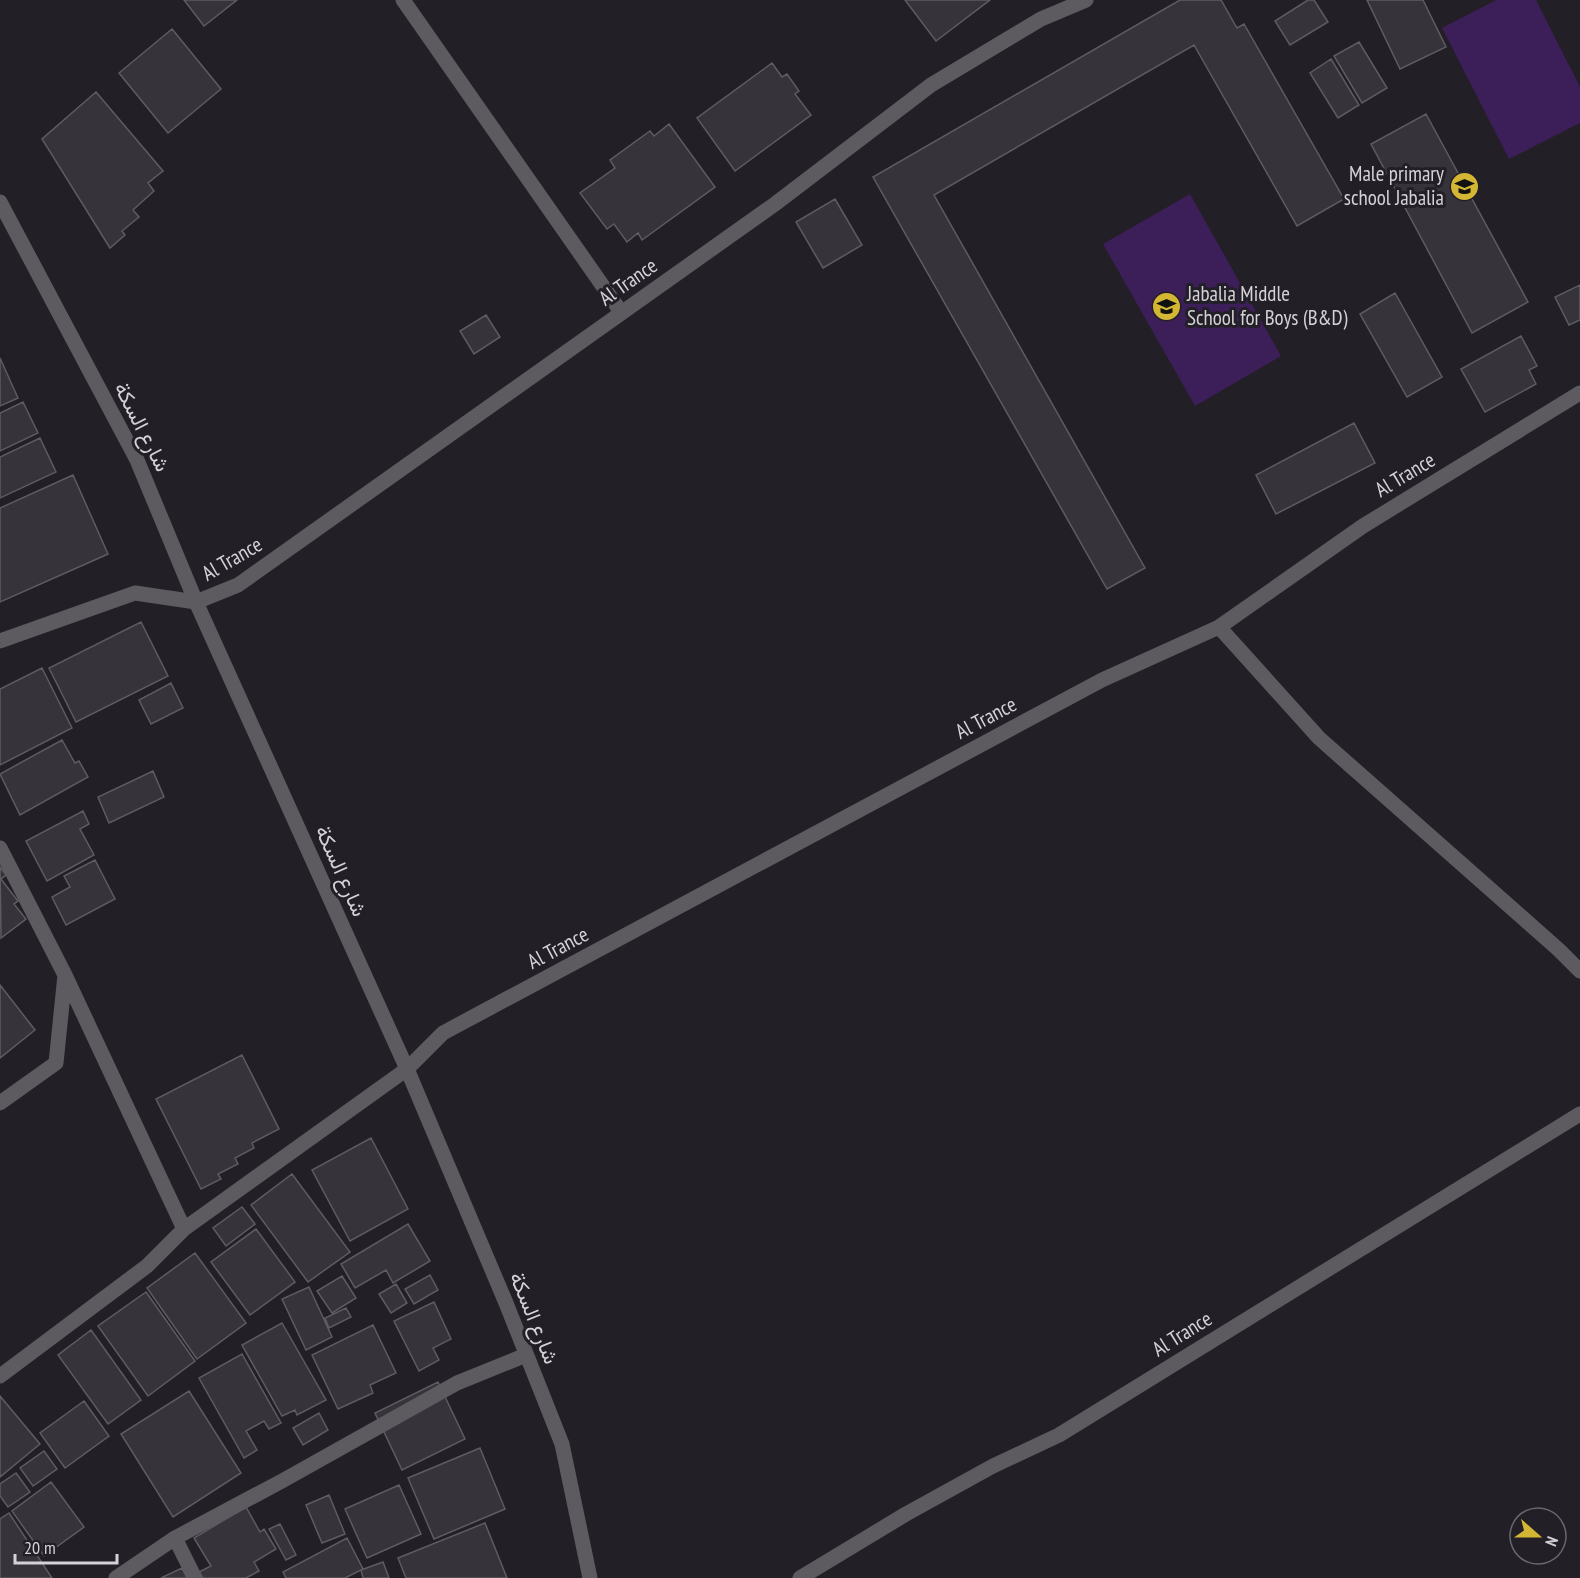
<svg xmlns="http://www.w3.org/2000/svg" width="1580" height="1578" font-family="'PT Sans Narrow',Vazirmatn,sans-serif">
	<style>
		.green { fill: #3c1e58 }
		.building { fill: #36333b; stroke: #5f5b64; stroke-width: 1.5 }
		.lines { fill: none; stroke-linecap: round; stroke-linejoin: round }
		.service { stroke: #5d5b5f; stroke-width: 15 }
		.minor { stroke: #5d5b5f; stroke-width: 15 }
		.tertiary { stroke: #5d5b5f; stroke-width: 15 }
		.labels { text-anchor: middle; stroke-width: 6; stroke-linejoin: round; paint-order: stroke }
		.poi-label { font-size: 21px; fill: #d4d2d7; stroke: #231f27; text-anchor: end }
		.street-label { font-size: 21px; fill: #d4d2d7; stroke: #231f27 }
	</style>
	<rect width="100%" height="100%" fill="#231f27"/>
	<path class="green" d="M1496 0H1536L1580 87V123L1509 159 1442 28Z
		M1190 194 1281 356 1195 406 1103 244Z"/>
	<path class="building" d="M184 0H237L204 26Z
		M905 0H990L936 41Z
		M1180 0H1221L1237 28 1244 24 1344 199 1297 226 1194 45 934 195 1145 568 1107 589 873 177Z
		M1308 0H1314L1328 22 1290 45 1275 21Z
		M1367 0H1423L1446 47 1400 69Z
		M172 29 221 89 168 133 119 73Z
		M1359 42 1387 88 1362 103 1334 56Z
		M1331 59 1359 105 1338 118 1310 73Z
		M772 63 782 77 787 74 799 91 795 94 811 115 735 171 697 118Z
		M96 92 163 171 148 183 154 191 133 210 139 217 122 231 125 235 110 248 42 139Z
		M1426 114 1528 302 1472 333 1371 144Z
		M669 124 715 187 642 240 638 233 627 242 614 224 607 229 580 193 615 168 610 160 650 131 654 136Z
		M835 199 862 245 823 268 796 222Z
		M1580 285V320L1569 325 1555 297Z
		M1395 293 1442 377 1407 397 1360 314Z
		M486 315 500 337 474 354 460 331Z
		M1521 336 1537 366 1529 370 1536 384 1485 412 1461 369Z
		M0 358 18 398 0 406Z
		M23 402 38 433 0 451V413Z
		M1354 423 1375 463 1276 514 1256 475Z
		M40 438 56 472 0 498V457Z
		M73 475 108 554 0 602V508Z
		M141 622 168 676 76 722 49 668Z
		M42 668 72 728 0 765V689Z
		M171 683 183 708 151 724 139 700Z
		M62 740 75 763 79 761 88 777 20 815 0 774Z
		M153 771 164 797 109 823 98 797Z
		M83 811 89 824 80 829 94 855 47 881 26 841Z
		M95 860 115 899 66 925 52 897 70 887 64 876Z
		M0 867 6 875 1 879 18 901 14 904 26 919 1 938Z
		M0 985 35 1030 0 1058Z
		M242 1055 279 1129 252 1143 254 1148 235 1158 238 1164 218 1174 221 1179 201 1189 156 1099Z
		M371 1138 408 1209 350 1241 312 1170Z
		M292 1174 350 1252 308 1282 251 1205Z
		M242 1207 255 1224 226 1246 213 1228Z
		M408 1224 430 1261 393 1283 386 1270 355 1288 341 1264Z
		M256 1229 295 1282 250 1315 211 1262Z
		M195 1253 246 1323 197 1359 147 1288Z
		M430 1275 438 1290 414 1304 405 1289Z
		M342 1276 356 1298 332 1313 317 1291Z
		M396 1284 407 1303 391 1313 379 1294Z
		M309 1287 332 1337 306 1350 282 1299Z
		M146 1292 195 1361 148 1396 98 1326Z
		M434 1302 451 1339 433 1348 439 1360 419 1371 394 1321Z
		M346 1308 351 1317 329 1328 325 1318Z
		M282 1323 326 1400 297 1415 295 1410 282 1416 242 1345Z
		M373 1325 396 1373 370 1385 373 1393 338 1409 312 1355Z
		M91 1330 141 1400 108 1424 58 1355Z
		M242 1354 281 1423 269 1429 264 1421 246 1431 257 1450 244 1458 199 1378Z
		M438 1382 465 1439 402 1470 375 1413Z
		M189 1391 241 1473 173 1517 121 1434Z
		M0 1396 40 1444 0 1477Z
		M84 1401 109 1436 65 1468 40 1433Z
		M319 1413 328 1430 303 1445 293 1428Z
		M480 1448 505 1509 434 1539 408 1478Z
		M44 1451 57 1469 33 1486 20 1468Z
		M16 1473 30 1492 8 1507 0 1496V1484Z
		M51 1482 84 1527 44 1556 12 1511Z
		M399 1485 421 1534 367 1558 345 1509Z
		M329 1495 345 1534 322 1543 306 1505Z
		M246 1507 260 1532 264 1529 276 1549 254 1562 259 1571 246 1578H203L199 1572 211 1566 194 1538Z
		M9 1513 52 1578H0V1519Z
		M485 1523 507 1578H406L398 1558Z
		M280 1524 296 1555 286 1560 269 1529Z
		M347 1538 363 1569 345 1578H286L283 1572Z
		M383 1562 389 1578H363L361 1570Z
		M182 1568 187 1578H161Z"/>
	<g class="lines">
		<path class="service" d="M175 1538 195 1578"/>
		<path class="minor" d="M403 0 621 312
			M1219 627 1319 738 1559 950 1580 971
			M0 641 135 593 196 602 238 585 775 204 931 85 1041 19 1086 0
			M0 848 65 975 184 1229
			M0 1103 56 1063 65 975
			M0 1376 147 1266 184 1229 407 1069 443 1033 1102 680 1219 627 1363 526 1580 393
			M116 1578 175 1538 282 1481 457 1383 526 1355
			M800 1578 906 1514 993 1466 1059 1435 1580 1114"/>
		<path class="tertiary" d="M0 202 137 460 196 602 407 1069 506 1303 562 1444 590 1578"/>
	</g>
	<defs>
		<symbol id="school-disc" viewBox="-11 -11 22 22"><circle r="9.5" fill="#d4b635" stroke="#231f27"/><path d="M0-5L7-2L0 1L-7-2ZM-4 1L0 2.5L4 1V4Q0 6-4 4Z" fill="#111"/></symbol>
	</defs>
	<g fill-rule="evenodd">
		<use href="#school-disc" x="1448" y="170" width="33" height="33"/>
		<use href="#school-disc" x="1150" y="290" width="33" height="33"/>
	</g>
	<g class="labels">
		<g class="poi-label">
			<text x="1444" y="181">Male primary<tspan x="1444" dy="24">school Jabalia</tspan></text>
			<text x="1187" y="301" text-anchor="start">Jabalia Middle<tspan x="1187" dy="24">School for Boys (B&amp;D)</tspan></text>
		</g>
		<g class="street-label">
			<text transform="translate(628 282) rotate(-35)" y="7">Al Trance</text>
			<text transform="translate(142 427) rotate(63)" y="7">شارع السكة</text>
			<text transform="translate(1405 475) rotate(-31)" y="7">Al Trance</text>
			<text transform="translate(232 559) rotate(-30)" y="7">Al Trance</text>
			<text transform="translate(986 718) rotate(-28)" y="7">Al Trance</text>
			<text transform="translate(341 871) rotate(66)" y="7">شارع السكة</text>
			<text transform="translate(558 948) rotate(-28)" y="7">Al Trance</text>
			<text transform="translate(534 1318) rotate(68)" y="7">شارع السكة</text>
			<text transform="translate(1182 1334) rotate(-32)" y="7">Al Trance</text>
		</g>
	</g>
	<g transform="translate(1538 1536) rotate(111)"><circle r="28" fill="#231f27" stroke="#6a676d" stroke-width="1.5"/>
	<path d="M0-4.5L10 22L0 15L-10 22Z" fill="#d4b635"/>
	<text y="-9" font-size="16" font-weight="bold" text-anchor="middle" fill="#d4d2d7">N</text>
	</g>
	<path d="M15 1554v9h102v-9" fill="none" stroke="#d4d2d7" stroke-width="3"/>
	<text x="24" y="1554" font-size="18" fill="#d4d2d7" stroke="#231f27" stroke-width="4.5" paint-order="stroke">20 m</text>
</svg>
